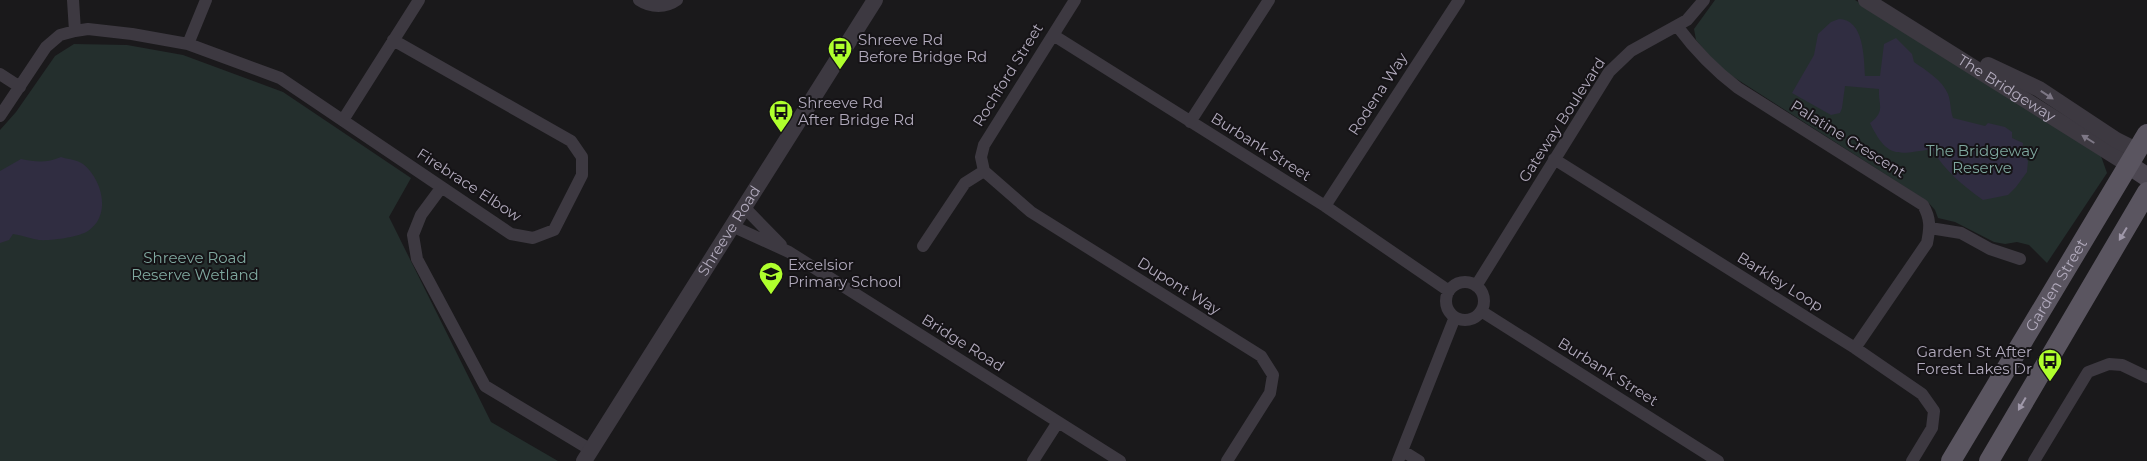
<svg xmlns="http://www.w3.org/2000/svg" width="2147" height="461" font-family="Montserrat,sans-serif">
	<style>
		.green { fill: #242f2d }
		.water { fill: #302d41 }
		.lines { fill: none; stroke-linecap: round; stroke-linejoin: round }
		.minor { stroke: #3d3941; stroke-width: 12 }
		.tertiary { stroke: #3d3941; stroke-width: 16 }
		.secondary { stroke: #4c4751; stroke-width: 19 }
		.primary { stroke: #5a5560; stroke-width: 20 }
		.oneway { fill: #7d7785 }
		.oneway2 { fill: #a099aa }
		.labels { text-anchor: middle; stroke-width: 4; stroke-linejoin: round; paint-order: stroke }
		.poi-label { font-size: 15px; fill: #b1aabc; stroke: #151316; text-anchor: start }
		.street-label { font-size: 15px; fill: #b1aabc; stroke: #151316 }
		.park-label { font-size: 15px; fill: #7fa89f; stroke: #151316 }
	</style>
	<rect width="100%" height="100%" fill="#1a191b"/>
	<path class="green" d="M1715 0H1855L2094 149 2101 156 2107 173 2047 263 2029 245 2017 242 2005 244 1994 242 1955 222 1938 218 1935 210 1927 201 1721 69 1696 40 1694 29Z
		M74 44 127 45 183 55 283 92 411 178 389 217 491 422 558 461H0V130L16 112 55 56Z"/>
	<path class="water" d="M1839 19C1864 19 1864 58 1865 76H1880L1884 44 1896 38 1912 54 1914 62C1927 71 1942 80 1948 94 1951 102 1950 110 1953 118L1985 126 1988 123 2005 127 2012 132V138L2023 143 2022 152 2028 161 2027 172 2016 187 2008 195 1983 200C1962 185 1945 171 1932 149 1896 155 1887 158 1870 123 1886 111 1878 105 1879 89L1845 86 1842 108 1840 113 1831 115 1792 93 1814 55 1818 34 1831 22Z
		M61 157C67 159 78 160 83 164 102 179 112 215 88 231 79 237 51 241 39 240 31 239 22 235 13 234L9 240 0 243V171L21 159C36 162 47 163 61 157Z"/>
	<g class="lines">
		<path class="minor" d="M73 0 75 31
			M639 0C651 8 666 8 677 0
			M1677 26C1695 50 1714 70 1738 88L1923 205C1931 219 1930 228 1927 243L1855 348
			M1053 35 1325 206 1449 291
			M188 44 206 0
			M0 74 20 87
			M0 116 46 47 60 35 75 31 88 29 132 34 188 44 280 78 511 234 533 238 554 230 582 175V157L571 141 393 40
			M343 120 419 0
			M1190 122 1269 0
			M1554 159 1855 348 1922 394 1934 411 1932 428 1912 461
			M984 171 1031 212 1261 356 1273 375 1270 393 1227 461
			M984 171 981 157 984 145 1075 0
			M441 188 421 215 413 235 417 259 485 386 591 450
			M1325 206 1459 0
			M744 207 781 245
			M732 226 789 252 1120 461
			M1930 228 1961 233 1990 249 2020 259
			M923 246 965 183 984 171
			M1446 301a19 19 0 1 1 38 0a19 19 0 1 1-38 0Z
			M1476 286 1609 72 1631 51 1687 20 1704 0
			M1481 311 1718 461
			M1403 451 1419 461
			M1033 461 1058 422
			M1398 461 1455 317
			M2034 461 2088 372 2109 364 2122 365 2147 377"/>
		<g class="tertiary">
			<path id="s1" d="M1866 0 2129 165"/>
			<path d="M1988 65 2039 89 2116 140 2138 151"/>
			<path id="s2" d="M584 461 875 0"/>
		</g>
		<path class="secondary" d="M2129 165 2147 177"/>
		<g class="primary">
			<path id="s3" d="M1951 461 2147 134"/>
			<path d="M1989 461 2147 192"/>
		</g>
	</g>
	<defs><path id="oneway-solid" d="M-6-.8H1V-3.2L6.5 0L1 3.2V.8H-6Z" transform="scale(1.25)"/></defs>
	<g class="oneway">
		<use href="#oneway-solid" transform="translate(2047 95) rotate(33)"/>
		<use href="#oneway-solid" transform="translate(2088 139) rotate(-148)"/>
	</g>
	<g class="oneway2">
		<use href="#oneway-solid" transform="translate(2123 234) rotate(121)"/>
		<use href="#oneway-solid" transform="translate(2022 404) rotate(120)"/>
	</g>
	<defs>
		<symbol id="bus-pin" viewBox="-11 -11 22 30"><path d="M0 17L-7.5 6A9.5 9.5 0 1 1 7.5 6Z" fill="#afff2d" stroke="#151316"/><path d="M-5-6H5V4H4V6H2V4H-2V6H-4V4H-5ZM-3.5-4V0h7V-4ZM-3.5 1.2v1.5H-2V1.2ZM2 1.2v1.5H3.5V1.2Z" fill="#111"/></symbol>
		<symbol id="school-pin" viewBox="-11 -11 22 30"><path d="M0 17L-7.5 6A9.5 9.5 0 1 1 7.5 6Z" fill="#afff2d" stroke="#151316"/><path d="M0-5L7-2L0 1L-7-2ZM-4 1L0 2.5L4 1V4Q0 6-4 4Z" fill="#111"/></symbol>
	</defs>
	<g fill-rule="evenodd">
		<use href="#bus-pin" x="826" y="35" width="28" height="38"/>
		<use href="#bus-pin" x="767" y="98" width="28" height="38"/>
		<use href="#school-pin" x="757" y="260" width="28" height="38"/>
		<use href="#bus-pin" x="2036" y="347" width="28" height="38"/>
	</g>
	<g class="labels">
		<g class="poi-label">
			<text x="858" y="45">Shreeve Rd<tspan x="858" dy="17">Before Bridge Rd</tspan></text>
			<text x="798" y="108">Shreeve Rd<tspan x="798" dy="17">After Bridge Rd</tspan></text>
			<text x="788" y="270">Excelsior<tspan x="788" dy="17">Primary School</tspan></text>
			<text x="2032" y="357" text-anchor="end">Garden St After<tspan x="2032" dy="17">Forest Lakes Dr</tspan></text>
		</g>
		<g class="street-label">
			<text transform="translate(1008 75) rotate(-58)" y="5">Rochford Street</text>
			<text dy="5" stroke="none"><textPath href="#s1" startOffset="166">The Bridgeway</textPath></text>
			<text transform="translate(1378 94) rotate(-57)" y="5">Rodena Way</text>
			<text transform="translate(1562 120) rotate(-57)" y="5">Gateway Boulevard</text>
			<text transform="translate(1848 139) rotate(32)" y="5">Palatine Crescent</text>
			<text transform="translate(1261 147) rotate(32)" y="5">Burbank Street</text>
			<text transform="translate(469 185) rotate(33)" y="5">Firebrace Elbow</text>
			<text dy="5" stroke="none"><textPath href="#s2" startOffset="272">Shreeve Road</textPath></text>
			<text transform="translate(1780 282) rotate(32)" y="5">Barkley Loop</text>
			<text dy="5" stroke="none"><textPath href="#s3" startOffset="205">Garden Street</textPath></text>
			<text transform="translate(1179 286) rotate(32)" y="5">Dupont Way</text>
			<text transform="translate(963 343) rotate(32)" y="5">Bridge Road</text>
			<text transform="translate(1608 372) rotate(32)" y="5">Burbank Street</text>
		</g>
		<g class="park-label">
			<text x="1982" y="156">The Bridgeway<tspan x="1982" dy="17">Reserve</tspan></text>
			<text x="195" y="263">Shreeve Road<tspan x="195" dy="17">Reserve Wetland</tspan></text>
		</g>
	</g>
</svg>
